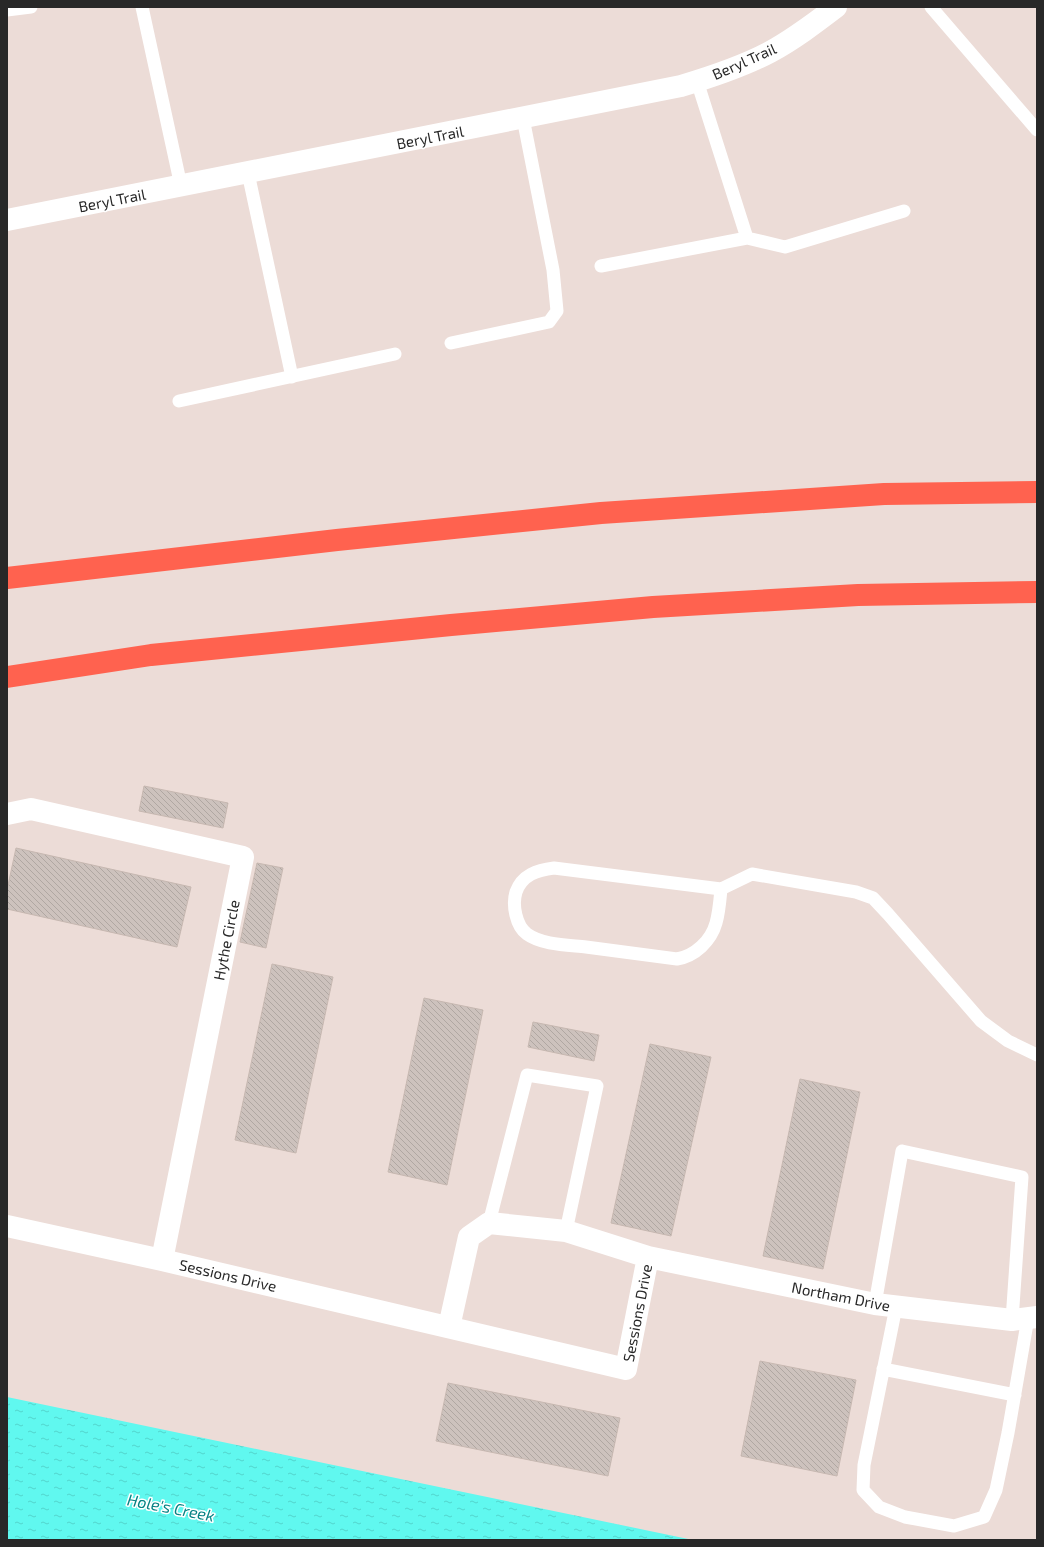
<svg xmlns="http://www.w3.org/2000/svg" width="1044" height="1547" viewBox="0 0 1044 1547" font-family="'Exo 2',sans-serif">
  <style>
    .water { fill: url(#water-ripples) }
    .building { fill: url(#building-back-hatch); stroke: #c7b8b1 }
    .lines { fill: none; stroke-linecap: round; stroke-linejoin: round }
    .service { stroke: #fff; stroke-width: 13 }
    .minor { stroke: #fff; stroke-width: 22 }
    .motorway { stroke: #ff624f; stroke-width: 22 }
    .labels { text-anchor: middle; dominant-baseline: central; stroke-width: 3; stroke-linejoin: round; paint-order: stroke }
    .street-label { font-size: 15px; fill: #282828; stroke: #fff }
    .water-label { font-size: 16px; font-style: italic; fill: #058284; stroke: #fff }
  </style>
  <defs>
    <pattern id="water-ripples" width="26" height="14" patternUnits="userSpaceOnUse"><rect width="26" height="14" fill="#60f8ef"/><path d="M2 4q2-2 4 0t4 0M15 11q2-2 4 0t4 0" fill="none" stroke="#53d5cd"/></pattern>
    <pattern id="building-back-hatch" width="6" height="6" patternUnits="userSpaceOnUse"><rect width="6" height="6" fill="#cdc2bd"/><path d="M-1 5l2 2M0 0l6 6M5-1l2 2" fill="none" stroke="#b0a7a2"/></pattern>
  </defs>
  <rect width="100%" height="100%" fill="#ecdcd7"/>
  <path class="water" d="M7 1397 693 1540H7Z"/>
  <path class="building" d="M144 786 228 803 223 828 139 811Z
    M16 848 191 887 177 947 7 909V890Z
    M257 863 283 868 266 948 240 942Z
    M272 964 333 977 296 1153 235 1140Z
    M424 998 483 1010 447 1185 388 1172Z
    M533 1022 599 1035 594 1061 528 1047Z
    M650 1044 711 1057 671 1236 611 1223Z
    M800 1079 860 1092 823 1269 763 1256Z
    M760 1361 856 1380 837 1476 741 1456Z
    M448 1383 620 1418 608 1476 436 1441Z"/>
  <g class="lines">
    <path class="service" d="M142 7 181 186
      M931 7 1037 130
      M7 10 31 7
      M248 173 292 377
      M747 238 785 247 904 211
      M601 266 747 238 697 81
      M451 343 549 322 557 311 553 270 523 118
      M179 401 395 354
      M721 889C720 900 719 913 716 923 711 941 695 956 677 959 646 955 616 951 586 947 568 945 542 945 527 934 516 926 512 905 516 892 522 875 537 870 554 868L721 889 752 874 856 892 873 898 888 914 981 1021 1008 1041 1037 1055
      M489 1223 527 1075 597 1086 566 1231
      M875 1304 902 1151 1022 1177 1012 1320
      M896 1307 864 1465 863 1490 879 1507 905 1517 954 1526 984 1517 996 1490 1008 1433 1028 1318
      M883 1369 1015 1395"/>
    <path class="minor" d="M7 220 681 86C711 77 742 67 770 52 794 39 815 23 836 7
      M7 814 31 809 243 857 162 1260
      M7 1226 162 1260 626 1369 648 1257
      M449 1327 469 1237 489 1223 566 1231 648 1257 875 1304 1012 1320 1037 1317"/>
    <path class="motorway" d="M7 578 337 540 601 513 884 494 1037 492
      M7 677 151 655 451 625 653 607 858 595 1037 592"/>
  </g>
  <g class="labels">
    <g class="street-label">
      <text transform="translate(744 61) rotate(-24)">Beryl Trail</text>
      <text transform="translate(430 137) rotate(-11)">Beryl Trail</text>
      <text transform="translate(112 200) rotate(-11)">Beryl Trail</text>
      <text transform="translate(226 940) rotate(-79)">Hythe Circle</text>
      <text transform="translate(228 1275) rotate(13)">Sessions Drive</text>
      <text transform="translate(841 1296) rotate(11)">Northam Drive</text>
      <text transform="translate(637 1313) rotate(-79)">Sessions Drive</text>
    </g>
    <g class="water-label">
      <text transform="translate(171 1507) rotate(11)">Hole's Creek</text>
    </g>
  </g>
  <rect width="1044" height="1547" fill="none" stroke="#282828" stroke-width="16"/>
</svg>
